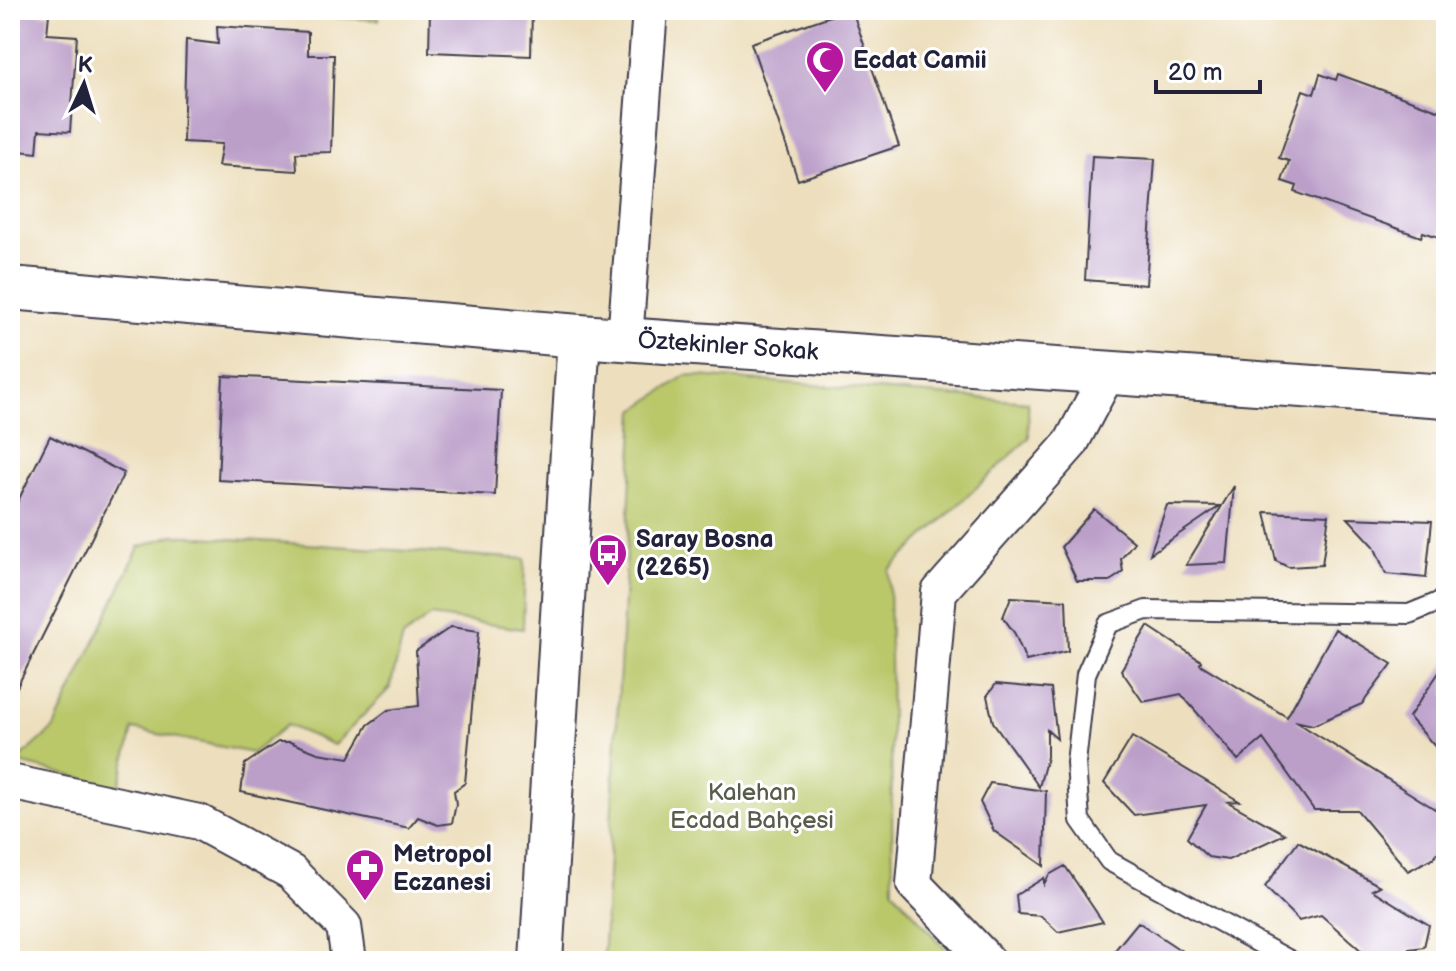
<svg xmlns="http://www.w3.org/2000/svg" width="1456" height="971" viewBox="0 0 1456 971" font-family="'Balsamiq Sans',sans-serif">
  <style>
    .green { fill: #bac86a; stroke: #6e7552; stroke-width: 2 }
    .building { fill: #bb9fc9 }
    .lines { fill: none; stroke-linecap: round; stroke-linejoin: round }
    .service-casing { stroke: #403e4e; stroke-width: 22 }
    .minor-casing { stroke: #403e4e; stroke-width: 38 }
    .tertiary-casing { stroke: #403e4e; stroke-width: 46 }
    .service { stroke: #fff; stroke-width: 18 }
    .minor { stroke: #fff; stroke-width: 34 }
    .tertiary { stroke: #fff; stroke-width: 42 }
    .labels { text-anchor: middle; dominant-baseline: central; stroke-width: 6; stroke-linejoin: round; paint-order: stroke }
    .poi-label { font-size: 24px; font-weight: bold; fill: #22223b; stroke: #fff; text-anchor: start }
    .street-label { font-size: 24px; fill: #22223b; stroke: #fff }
    .park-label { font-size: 24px; fill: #575c4b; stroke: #fff }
  </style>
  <rect width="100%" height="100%" fill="#fff"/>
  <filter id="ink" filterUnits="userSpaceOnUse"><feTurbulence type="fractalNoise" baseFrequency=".0125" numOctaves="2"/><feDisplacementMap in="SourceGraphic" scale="16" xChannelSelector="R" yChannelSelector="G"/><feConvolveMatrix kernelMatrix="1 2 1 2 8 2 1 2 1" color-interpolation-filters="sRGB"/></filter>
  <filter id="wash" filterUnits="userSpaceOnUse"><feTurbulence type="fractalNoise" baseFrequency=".006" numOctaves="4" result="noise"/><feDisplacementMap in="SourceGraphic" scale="32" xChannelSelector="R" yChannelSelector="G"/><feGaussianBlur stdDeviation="1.8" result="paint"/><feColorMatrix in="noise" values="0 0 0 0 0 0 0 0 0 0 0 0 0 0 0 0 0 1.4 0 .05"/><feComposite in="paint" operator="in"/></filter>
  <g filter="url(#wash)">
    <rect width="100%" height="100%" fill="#eddfbd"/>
    <path class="green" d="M196 10H379V20Z
      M686 375 1028 402 1029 438 889 570 893 890 956 961H603L635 410Z
      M173 535 525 559 523 629 430 616 403 637 390 688 334 745 287 725 252 753 133 729 119 788 16 762 54 728 139 547Z"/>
    <g id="blocks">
      <path class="building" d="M430 10H532L531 56 429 52Z
        M848 10H852L899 146 798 180 751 43Z
        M10 11 49 14 47 34 77 36 70 132 39 130 37 153 10 150Z
        M217 26 308 32V55H334L331 152 296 153 297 171 218 166 222 144 183 142 186 40 218 44Z
        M1320 74 1336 80 1338 74 1446 113V216L1439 237 1423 232 1421 237 1295 192 1297 186 1282 181 1289 161 1279 158 1303 90 1314 94Z
        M1092 156 1155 159 1146 285 1085 280Z
        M223 376 501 390 495 495 218 480Z
        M50 436 124 473 10 701V517Z
        M1234 486 1227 563 1186 565Z
        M1167 505 1220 506 1150 554Z
        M1094 509 1134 542 1121 559 1123 572 1110 581H1077L1061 547Z
        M1265 512 1329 515 1322 565 1288 567 1276 561Z
        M1348 518 1432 521 1426 578 1386 574 1374 546Z
        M1011 597 1066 600 1068 651 1026 661 1015 634 1003 617Z
        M1148 626 1201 661 1200 664 1287 717 1335 629 1392 664 1362 704 1313 725 1295 721 1446 816V843L1433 858 1408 871 1357 810H1314L1263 739 1238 760 1181 694 1143 702 1121 670Z
        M451 627 479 631 465 783 454 791 456 804 452 823 438 825 418 817 409 828 241 792 245 764 278 742H290L318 753 349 758 368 725 388 710 419 706 416 651Z
        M1446 662V759L1409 717Z
        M996 684 1051 689 1057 739 1047 730V757L1039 787 993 722 987 696Z
        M1132 737 1239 801 1228 802 1285 834 1228 860 1208 857 1187 838 1206 805 1134 815 1104 783Z
        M990 783 1046 791 1044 866 994 831 980 802Z
        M1298 841 1380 886 1372 890 1429 925 1424 947 1409 949 1397 961H1373L1321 915 1299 921 1265 887Z
        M1065 866 1103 922 1058 932 1041 916 1018 914 1016 895 1044 878V884L1049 875Z
        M1138 922 1197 961H1106Z"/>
    </g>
  </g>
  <g filter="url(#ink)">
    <use href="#blocks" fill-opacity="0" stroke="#403e4e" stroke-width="2"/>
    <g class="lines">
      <g class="service-casing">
        <path id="service" d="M1291 961 1109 861 1080 820 1076 763 1086 674 1108 624 1146 610 1409 614 1446 599"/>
      </g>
      <g class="minor-casing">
        <path id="minor" d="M625 339 650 10
          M10 782 199 822 291 872 344 926 349 961
          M988 961 914 884 939 592 1071 443 1108 373"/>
      </g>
      <g class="tertiary-casing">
        <path id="tertiary" d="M10 288 579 336 1446 396
          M541 961 579 336"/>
      </g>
      <use href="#service" class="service"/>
      <use href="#minor" class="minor"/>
      <use href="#tertiary" class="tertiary"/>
    </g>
  </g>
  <defs>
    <g id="mosque-pin" transform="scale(2)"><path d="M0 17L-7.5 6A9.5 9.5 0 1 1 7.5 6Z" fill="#b5179e" stroke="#fff"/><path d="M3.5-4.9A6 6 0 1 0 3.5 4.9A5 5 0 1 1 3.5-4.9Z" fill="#fff"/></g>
    <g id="bus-pin" transform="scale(2)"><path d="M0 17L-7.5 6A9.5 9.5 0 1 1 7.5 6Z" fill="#b5179e" stroke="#fff"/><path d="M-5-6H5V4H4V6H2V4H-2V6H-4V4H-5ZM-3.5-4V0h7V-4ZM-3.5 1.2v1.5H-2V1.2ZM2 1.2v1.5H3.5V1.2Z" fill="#fff"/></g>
    <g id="pharmacy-pin" transform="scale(2)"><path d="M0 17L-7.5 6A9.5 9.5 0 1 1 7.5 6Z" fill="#b5179e" stroke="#fff"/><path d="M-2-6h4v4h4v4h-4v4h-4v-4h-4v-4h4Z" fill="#fff"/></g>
  </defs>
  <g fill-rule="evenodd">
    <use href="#mosque-pin" x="825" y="60"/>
    <use href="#bus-pin" x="608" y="553"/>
    <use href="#pharmacy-pin" x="365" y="868"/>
  </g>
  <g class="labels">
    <g class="poi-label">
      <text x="853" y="60">Ecdat Camii</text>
      <text x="636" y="539">Saray Bosna<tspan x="636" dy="28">(2265)</tspan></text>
      <text x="393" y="854">Metropol<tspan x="393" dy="28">Eczanesi</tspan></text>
    </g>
    <g class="street-label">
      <text transform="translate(728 346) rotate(4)">Öztekinler Sokak</text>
    </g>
    <g class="park-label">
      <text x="752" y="792">Kalehan<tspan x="752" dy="28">Ecdad Bahçesi</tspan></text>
    </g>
  </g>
  <rect width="1456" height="971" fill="none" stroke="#fff" stroke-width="40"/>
  <g transform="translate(84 84) rotate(4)" stroke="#ffffff" stroke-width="6" paint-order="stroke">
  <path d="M0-6L14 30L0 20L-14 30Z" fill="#22223b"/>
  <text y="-12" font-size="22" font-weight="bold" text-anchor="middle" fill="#22223b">K</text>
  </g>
  <path d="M1156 80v12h104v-12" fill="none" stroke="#22223b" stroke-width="4"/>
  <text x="1168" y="80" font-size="24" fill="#22223b" stroke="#ffffff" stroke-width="6" paint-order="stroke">20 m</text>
</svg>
